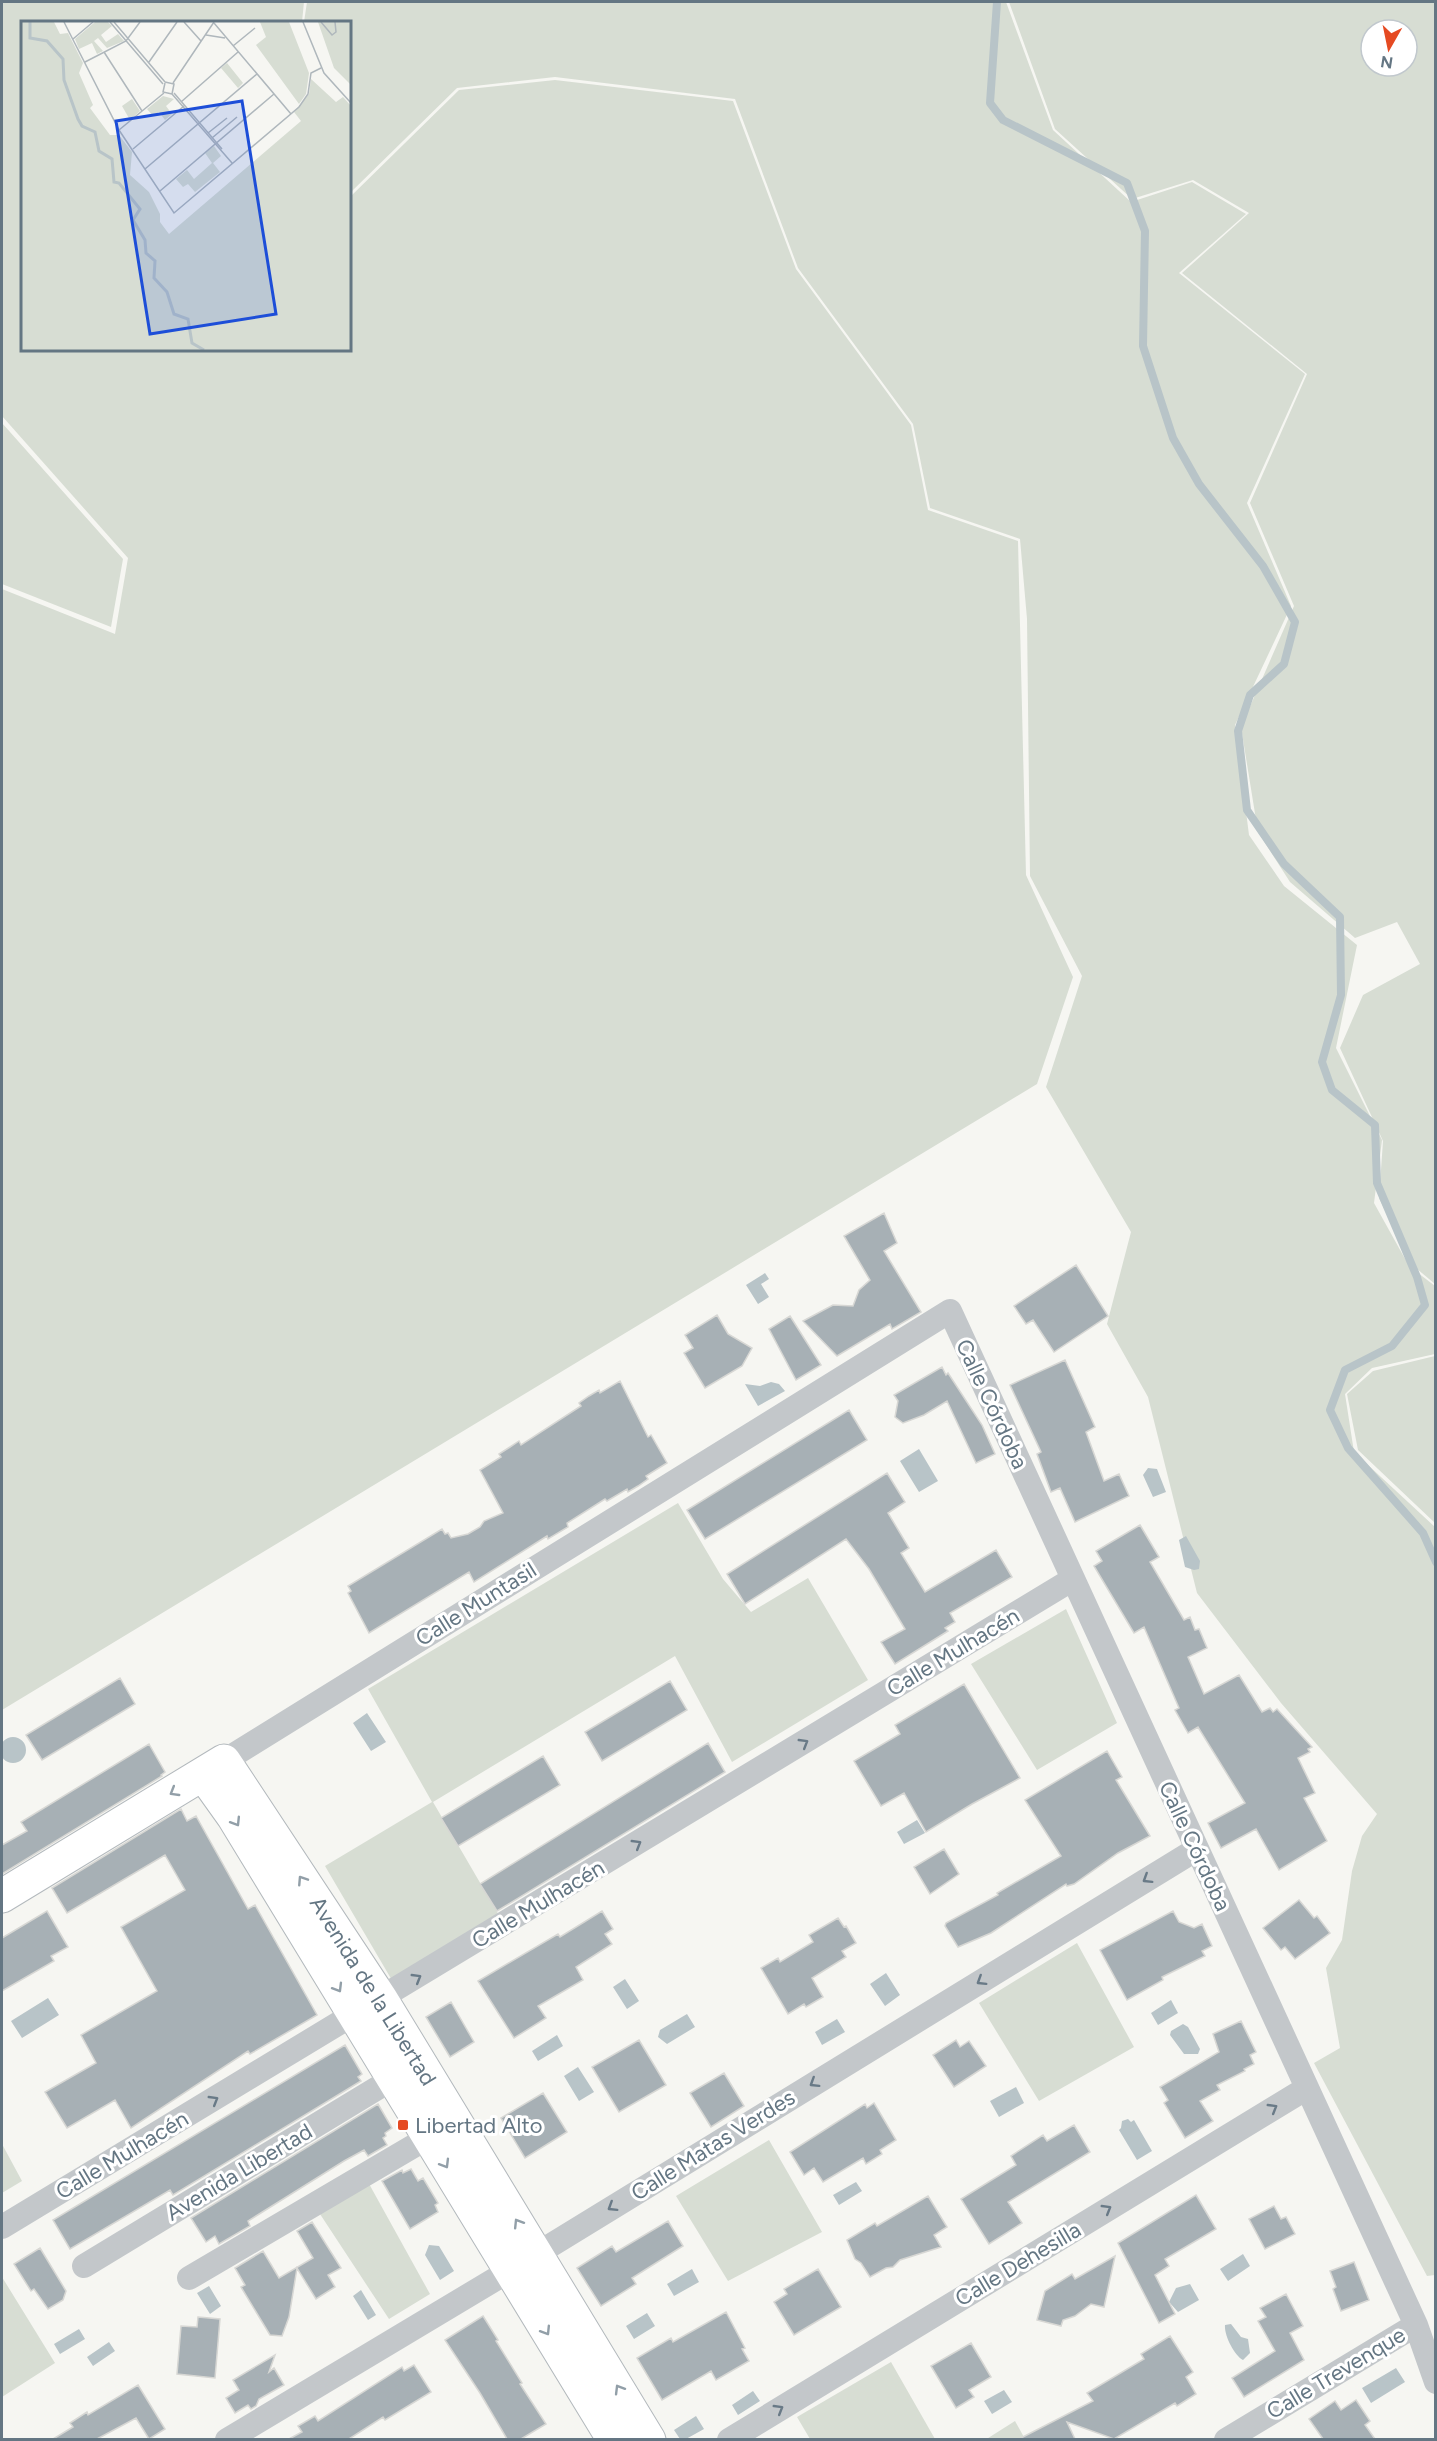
<svg xmlns="http://www.w3.org/2000/svg" width="1437" height="2441" viewBox="0 0 1437 2441" font-family="Figtree,sans-serif">
  <style>
    .green { fill: #d7ddd3; fill-rule: evenodd }
    .water { fill: #b8c4c8 }
    .lines { fill: none; stroke-linecap: round; stroke-linejoin: round }
    .stream { stroke: #b8c4c8; stroke-width: 8 }
    .building { fill: #a7b0b5; stroke: #d7d7d4; stroke-width: 1.5 }
    .secondary-casing { stroke: #b3b9bd; stroke-width: 35 }
    .street { stroke: #c3c7ca; stroke-width: 24 }
    .secondary { stroke: #fff; stroke-width: 33 }
    .oneway { stroke: #697a87 }
    .oneway2 { stroke: #929fa8 }
    .poi-dot { fill: #e54a22; stroke: #fff; stroke-width: 2 }
    .labels { text-anchor: middle; dominant-baseline: central; stroke-width: 6; stroke-linejoin: round; paint-order: stroke }
    .street-label { font-size: 22px; fill: #647683; stroke: #fff }
    .poi-label { font-size: 22px; fill: #647683; stroke: #fff; text-anchor: start }
    .inset-river { fill: none; stroke: #b8c4c8; stroke-width: 3 }
    .inset-road { fill: none; stroke: #afb7bc; stroke-width: 1.5 }
    .view { fill: #1d4ed8; fill-opacity: 0.15; stroke: #1d4ed8; stroke-width: 3 }
    .inset-edge { fill: none; stroke: #647683; stroke-width: 3 }
  </style>
  <rect width="100%" height="100%" fill="#f6f6f2"/>
  <path class="green" d="M2 2H304L302 22H22V350H350V197L459 90 555 80 733 101 796 269 911 425 928 510 1018 541 1026 875 1073 977 1037 1084 2 1710V589L115 634 128 558 2 416Z
    M307 2H1006L1053 130 1131 202 1192 182 1246 214 1179 273 1305 374 1247 503 1291 606 1235 725 1249 835 1284 886 1357 945 1336 1048 1382 1140 1374 1203 1409 1266 1435 1286V1354L1372 1368 1345 1394 1354 1452 1435 1527V2275L1427 2276 1314 2063 1340 2048 1326 1968 1342 1940 1352 1871 1362 1836 1377 1814 1281 1703 1197 1593 1148 1397 1107 1324 1131 1232 1046 1087 1082 976 1030 876 1027 619 1020 539 930 508 913 424 798 268 735 99 555 77 457 88 350 193V22H304Z
    M1009 2H1435V1284L1410 1263 1379 1198 1383 1141 1340 1048 1363 995 1420 964 1397 922 1355 938 1290 882 1258 832 1241 727 1294 606 1250 503 1307 374 1182 273 1249 213 1193 180 1132 199 1055 129ZM1371 30H1407V66H1371Z
    M2 423 123 559 111 627 2 584Z
    M1435 1356H1436L1435 1523 1358 1450 1347 1394 1373 1371Z
    M678 1503 723 1579 751 1612 808 1578 868 1680 732 1762 675 1656 433 1802 500 1917 393 1982 325 1866 432 1802 368 1689Z
    M1066 1609 1117 1723 1037 1770 971 1664Z
    M1077 1943 1134 2047 1039 2101 979 2003Z
    M769 2140 822 2232 728 2281 676 2196Z
    M2 2144 22 2181 2 2193Z
    M368 2182 430 2294 389 2319 318 2211Z
    M2 2277 55 2363 2 2397Z
    M891 2362 935 2439H810L797 2417Z
    M1015 2421 1025 2439 985 2440Z"/>
  <path class="water" d="M765 1273 769 1279 761 1284 769 1297 758 1304 746 1285Z
    M771 1382 779 1384 785 1391 758 1406 745 1384 760 1386Z
    M919 1449 938 1481 919 1492 900 1461Z
    M1148 1468 1157 1469 1166 1492 1153 1497 1143 1475Z
    M1186 1536 1200 1561 1199 1569 1194 1570 1185 1567 1179 1540Z
    M367 1713 386 1742 371 1751 353 1723Z
    M0 1750a13 13 0 1 1 26 0a13 13 0 1 1-26 0Z
    M917 1820 925 1833 904 1844 897 1832Z
    M886 1973 900 1995 885 2006 870 1984Z
    M625 1979 639 2001 627 2009 613 1987Z
    M48 1998 59 2015 22 2038 11 2021Z
    M1171 2000 1178 2013 1158 2025 1151 2013Z
    M687 2014 695 2027 667 2044 658 2037 660 2030Z
    M837 2019 845 2032 822 2045 815 2032Z
    M1183 2024 1188 2027 1200 2049 1198 2054H1184L1170 2035 1171 2031Z
    M557 2035 563 2046 538 2061 532 2051Z
    M578 2067 594 2092 579 2101 564 2076Z
    M1016 2087 1024 2103 999 2117 990 2101Z
    M1128 2119 1131 2122 1134 2120 1152 2151 1137 2160 1119 2130 1121 2128 1122 2121Z
    M856 2182 862 2191 839 2205 833 2195Z
    M429 2245 439 2246 454 2271 440 2280 425 2255Z
    M1243 2254 1250 2266 1228 2281 1220 2269Z
    M692 2269 699 2282 674 2296 667 2284Z
    M1190 2284 1199 2300 1178 2312 1169 2302 1176 2288Z
    M209 2286 221 2306 210 2314 197 2293Z
    M361 2290 376 2315 368 2320 353 2296Z
    M647 2313 655 2326 634 2339 626 2326Z
    M1231 2324 1241 2337 1248 2339 1250 2353 1243 2360C1234 2355 1224 2335 1225 2325Z
    M79 2329 85 2339 60 2354 54 2344Z
    M109 2342 115 2351 93 2366 87 2357Z
    M1396 2368 1405 2382 1371 2403 1362 2388Z
    M1004 2390 1012 2402 992 2414 984 2401Z
    M753 2391 760 2401 738 2415 732 2405Z
    M696 2416 704 2429 686 2439H680L674 2430Z"/>
  <g class="lines">
    <path class="stream" d="M997 2 990 103 1003 120 1127 183 1145 231 1143 346 1173 438 1199 484 1263 566 1295 622 1284 664 1250 695 1238 731 1247 810 1284 864 1340 917 1341 995 1322 1062 1332 1090 1375 1125 1377 1183 1417 1277 1425 1305 1392 1346 1345 1370 1330 1410 1348 1448 1423 1533 1436 1562"/>
  </g>
  <path class="building" d="M884 1213 897 1243 884 1251 921 1312 892 1329 890 1324 837 1356 803 1321 833 1305 853 1306 859 1290 870 1280 844 1236Z
    M1076 1265 1108 1316 1054 1352 1033 1320 1026 1324 1014 1306Z
    M717 1315 728 1334 752 1348 742 1366 705 1388 684 1353 693 1348 685 1335Z
    M790 1316 821 1365 796 1380 769 1329Z
    M1065 1360 1095 1427 1086 1432 1104 1481 1119 1474 1129 1496 1075 1522 1060 1488 1051 1492 1037 1454 1041 1452 1010 1385Z
    M942 1367 946 1375 948 1373 982 1425 995 1454 976 1463 947 1401 924 1415 903 1423 895 1417 898 1401 894 1395Z
    M620 1381 648 1437 651 1435 667 1463 646 1476 648 1479 638 1486 628 1492 627 1489 607 1501 605 1499 567 1523 568 1527 548 1539 547 1536 474 1582 469 1572 369 1633 348 1593 351 1591 348 1586 442 1529 445 1534 448 1533 451 1538 468 1534 480 1527 484 1521 503 1513 480 1470 501 1457 499 1454 510 1447 519 1441 521 1445 581 1406 579 1403 589 1396 599 1390 600 1393Z
    M849 1410 867 1440 705 1539 687 1510Z
    M887 1473 905 1502 888 1513 909 1548 901 1553 925 1592 996 1550 1012 1577 950 1613 955 1622 945 1628 948 1631 895 1664 881 1642 905 1629 869 1569 846 1539 745 1604 727 1574Z
    M1140 1525 1159 1557 1150 1562 1184 1620 1190 1617 1195 1630 1199 1629 1207 1648 1188 1657 1204 1694 1239 1675 1262 1712 1270 1708 1273 1712 1277 1709 1312 1747 1308 1749 1310 1752 1298 1758 1315 1793 1304 1798 1327 1841 1279 1870 1256 1829 1221 1848 1208 1823 1245 1803 1198 1727 1188 1733 1175 1710 1179 1708 1144 1627 1134 1633 1094 1566 1102 1561 1096 1551Z
    M120 1678 135 1704 42 1760 26 1735Z
    M670 1681 687 1710 602 1761 585 1732Z
    M964 1684 1020 1778 972 1804 926 1832 904 1793 881 1806 854 1761 900 1734 895 1725Z
    M708 1743 725 1772 497 1911 480 1884Z
    M149 1744 165 1772 161 1775 162 1776 2 1874V1845L27 1831 21 1822Z
    M1107 1751 1122 1777 1116 1780 1150 1836 1118 1853 1074 1884 1067 1886 1066 1884 991 1933 958 1947 945 1926 946 1923 998 1895 997 1893 1061 1856 1025 1800Z
    M543 1756 560 1785 458 1846 441 1818Z
    M181 1809 187 1821 196 1816 248 1909 255 1905 317 2015 250 2054 248 2051 131 2128 115 2100 67 2128 45 2092 96 2063 81 2035 157 1991 121 1927 185 1890 165 1855 67 1913 52 1888Z
    M944 1849 959 1874 930 1894 914 1867Z
    M1299 1900 1314 1918 1317 1916 1330 1933 1295 1959 1285 1947 1281 1950 1263 1928Z
    M47 1911 68 1947 51 1956 54 1961 2 1991V1938Z
    M602 1911 613 1929 605 1934 612 1944 576 1967 583 1980 538 2006 546 2018 514 2038 478 1981 558 1934 560 1937Z
    M1173 1911 1179 1922 1194 1928 1202 1924 1212 1946 1202 1951 1205 1956 1162 1977 1163 1980 1127 2000 1100 1950Z
    M838 1918 844 1927 846 1926 856 1943 842 1951 846 1957 812 1978 823 1997 806 2007 804 2004 788 2014 761 1968 778 1958 780 1962 813 1942 809 1935Z
    M451 2002 474 2042 450 2057 426 2017Z
    M1241 2021 1256 2052 1250 2055 1254 2064 1244 2069 1245 2071 1217 2085 1220 2090 1200 2101 1213 2121 1185 2138 1164 2103 1168 2100 1160 2087 1219 2052 1213 2034Z
    M639 2040 666 2085 619 2112 592 2067Z
    M956 2040 960 2047 969 2041 986 2066 954 2087 933 2055Z
    M345 2045 362 2074 358 2077 361 2081 173 2195 170 2190 70 2249 53 2220Z
    M724 2073 744 2106 711 2127 690 2093Z
    M543 2093 567 2132 525 2158 501 2118Z
    M874 2103 896 2140 880 2150 882 2154 866 2164 863 2158 823 2182 814 2168 804 2175 790 2152 865 2104 867 2108Z
    M378 2104 392 2128 385 2133 386 2136 383 2138 387 2145 368 2156 364 2150 344 2161 248 2221 250 2226 219 2244 215 2236 206 2242 191 2218Z
    M1074 2125 1090 2152 1008 2202 1022 2223 989 2244 961 2199 1016 2165 1011 2156 1043 2135 1047 2141Z
    M411 2169 418 2181 423 2178 438 2203 435 2205 438 2212 410 2229 382 2181 402 2170 403 2173Z
    M1196 2195 1216 2229 1165 2259 1169 2266 1155 2275 1175 2314 1159 2323 1118 2243Z
    M928 2196 947 2227 934 2235 941 2247 900 2260 893 2267 886 2268 870 2277 861 2263 855 2259 847 2240 875 2223 877 2226Z
    M1274 2206 1281 2219 1286 2217 1295 2234 1265 2249 1249 2219Z
    M668 2221 683 2246 632 2278 636 2284 601 2306 577 2268 612 2246 616 2252Z
    M312 2222 341 2268 328 2275 335 2287 316 2299 297 2268 289 2317 282 2336 270 2335 241 2287 245 2285 235 2268 263 2251 279 2278 313 2258 297 2231Z
    M40 2248 66 2291 63 2300 48 2309 34 2289 31 2291 14 2264Z
    M1115 2256 1104 2307 1091 2304 1075 2316 1063 2320 1061 2326 1037 2320 1045 2291 1072 2274 1075 2279Z
    M1354 2262 1369 2300 1341 2311 1333 2289 1336 2287 1330 2271Z
    M818 2269 841 2307 794 2335 774 2302 787 2294 784 2289Z
    M1286 2294 1303 2326 1290 2333 1304 2360 1244 2397 1232 2378 1275 2351 1258 2321 1266 2317 1260 2308Z
    M726 2312 745 2348 742 2349 749 2361 716 2380 711 2371 662 2400 637 2358 671 2338 673 2342Z
    M483 2316 498 2340 496 2341 522 2383 520 2384 546 2424 521 2439H507L480 2393 445 2340Z
    M198 2317 220 2319 215 2378 177 2374 181 2326 197 2327Z
    M1170 2336 1193 2372 1186 2377 1196 2394 1177 2406 1175 2403 1114 2439 1067 2422 1075 2439H1019L1093 2401 1087 2393 1144 2359 1141 2354Z
    M971 2343 991 2377 969 2390 974 2397 956 2408 931 2366Z
    M275 2355 269 2372 274 2368 284 2385 259 2399 256 2406 251 2409 248 2405 235 2413 226 2398 239 2390 233 2380Z
    M414 2365 431 2392 385 2420 383 2417 349 2439H289L302 2432 298 2426 315 2416 318 2421 402 2367 404 2371Z
    M138 2385 165 2429 149 2439 136 2418 97 2439H53L73 2427 70 2423 87 2412 88 2415Z
    M1356 2400 1370 2421 1365 2425 1375 2439H1323L1309 2419 1335 2401 1341 2410Z"/>
  <g class="lines">
    <g class="secondary-casing">
      <path id="secondary" d="M203 1774 233 1816 614 2440
        M2 1896 224 1761 381 1999 649 2440"/>
    </g>
    <path class="street" d="M224 1761 950 1311 1416 2325 1436 2382
      M2 2227 1073 1579
      M84 2266 394 2078
      M189 2278 429 2137
      M227 2440 509 2271 1197 1849
      M729 2440 1307 2088
      M1226 2440 1416 2325"/>
    <use href="#secondary" class="secondary"/>
  </g>
  <defs><path id="oneway-chevron" d="M-2-3.5L2.5 0L-2 3.5" fill="none" stroke-width="1.6" stroke-linecap="round" stroke-linejoin="round" transform="scale(1.5)"/></defs>
  <g class="oneway">
    <use href="#oneway-chevron" transform="translate(804 1743) rotate(-31)"/>
    <use href="#oneway-chevron" transform="translate(637 1844) rotate(-31)"/>
    <use href="#oneway-chevron" transform="translate(1147 1879) rotate(148)"/>
    <use href="#oneway-chevron" transform="translate(417 1978) rotate(-31)"/>
    <use href="#oneway-chevron" transform="translate(981 1981) rotate(148)"/>
    <use href="#oneway-chevron" transform="translate(814 2083) rotate(148)"/>
    <use href="#oneway-chevron" transform="translate(214 2100) rotate(-31)"/>
    <use href="#oneway-chevron" transform="translate(1273 2108) rotate(-31)"/>
    <use href="#oneway-chevron" transform="translate(612 2207) rotate(148)"/>
    <use href="#oneway-chevron" transform="translate(1107 2209) rotate(-31)"/>
    <use href="#oneway-chevron" transform="translate(779 2409) rotate(-31)"/>
  </g>
  <g class="oneway2">
    <use href="#oneway-chevron" transform="translate(174 1792) rotate(149)"/>
    <use href="#oneway-chevron" transform="translate(236 1822) rotate(58)"/>
    <use href="#oneway-chevron" transform="translate(302 1880) rotate(-123)"/>
    <use href="#oneway-chevron" transform="translate(338 1988) rotate(59)"/>
    <use href="#oneway-chevron" transform="translate(445 2164) rotate(59)"/>
    <use href="#oneway-chevron" transform="translate(518 2223) rotate(-122)"/>
    <use href="#oneway-chevron" transform="translate(546 2331) rotate(58)"/>
    <use href="#oneway-chevron" transform="translate(619 2389) rotate(-121)"/>
  </g>
  <rect class="poi-dot" x="397" y="2119" width="12" height="12" rx="3"/>
  <g class="labels">
    <g class="street-label">
      <text transform="translate(992 1404) rotate(65)">Calle Córdoba</text>
      <text transform="translate(476 1604) rotate(-32)">Calle Muntasil</text>
      <text transform="translate(953 1652) rotate(-31)">Calle Mulhacén</text>
      <text transform="translate(1195 1846) rotate(65)">Calle Córdoba</text>
      <text transform="translate(538 1904) rotate(-31)">Calle Mulhacén</text>
      <text transform="translate(373 1991) rotate(58)">Avenida de la Libertad</text>
      <text transform="translate(713 2145) rotate(-32)">Calle Matas Verdes</text>
      <text transform="translate(122 2155) rotate(-31)">Calle Mulhacén</text>
      <text transform="translate(239 2172) rotate(-31)">Avenida Libertad</text>
      <text transform="translate(1018 2264) rotate(-31)">Calle Dehesilla</text>
      <text transform="translate(1336 2373) rotate(-31)">Calle Trevenque</text>
    </g>
    <g class="poi-label">
      <text x="415" y="2125">Libertad Alto</text>
    </g>
  </g>
  <g transform="translate(21 21)">
    <rect width="330" height="330" fill="#f6f6f2"/>
    <path d="M0 1H33L39 13 47 12 62 42 58 52 72 84 69 87 89 114H98L111 131 109 154 128 171 139 193V201L148 213 280 100 273 91 288 73 290 58 315 81 322 76 330 85V329H0ZM74 1H87L91 5 80 14 85 21 97 13 103 20 86 27 77 17 73 20 82 30 76 33 71 22 58 28 54 18ZM239 1H268L288 52 285 73 278 83 235 24 245 16ZM297 1H330V64L313 47ZM206 42 222 62 217 67 200 47ZM142 75 153 78 145 85 151 93 144 99 138 91 132 95 126 88ZM111 78 119 90 109 99 101 85ZM193 125 200 135 192 142 199 151 174 171 167 163 162 166 155 158 166 149 173 158 191 142 184 132Z" fill="#d7ddd3"/>
    <path class="inset-river" d="M9 1V17L26 20 42 38 43 59 57 98 61 105 74 111 78 130 91 138 93 161 98 162 119 188 112 199 124 219 125 232 134 240 133 257 146 271 153 293 167 298 171 322 183 329"/>
    <path class="inset-road" d="M43 1 98 109 153 192 278 86 287 73 290 52 300 47M89 1 142 63M93 1 144 61M163 1 180 20M282 1 303 52 330 82M300 1 311 14 315 11 314 1M193 2 270 93M185 14 204 17M52 18 72 1M212 25 234 7M83 31 121 90M64 41 105 20 119 1M128 41 156 1M144 61 153 63 151 73M144 62 142 71 151 73M152 62 193 1M153 72 201 128M151 73 211 142M160 81 217 31M98 109 143 72M187 112 206 97M191 117 216 96M112 128 163 85M124 148 236 53M139 170 253 73"/>
    <path class="view" d="M221 80 255 293 129 313 95 100Z"/>
    <rect width="330" height="330" class="inset-edge"/>
  </g>
  <rect width="1437" height="2441" fill="none" stroke="#647683" stroke-width="6"/>
  <g transform="translate(1389 48) rotate(189)"><circle r="28" fill="#ffffff" stroke="#c1c8cd" stroke-width="1.5"/>
  <path d="M0-4.5L10 22L0 15L-10 22Z" fill="#e54a22"/>
  <text y="-9" font-size="16" font-weight="bold" text-anchor="middle" fill="#647683">N</text>
  </g>
</svg>
